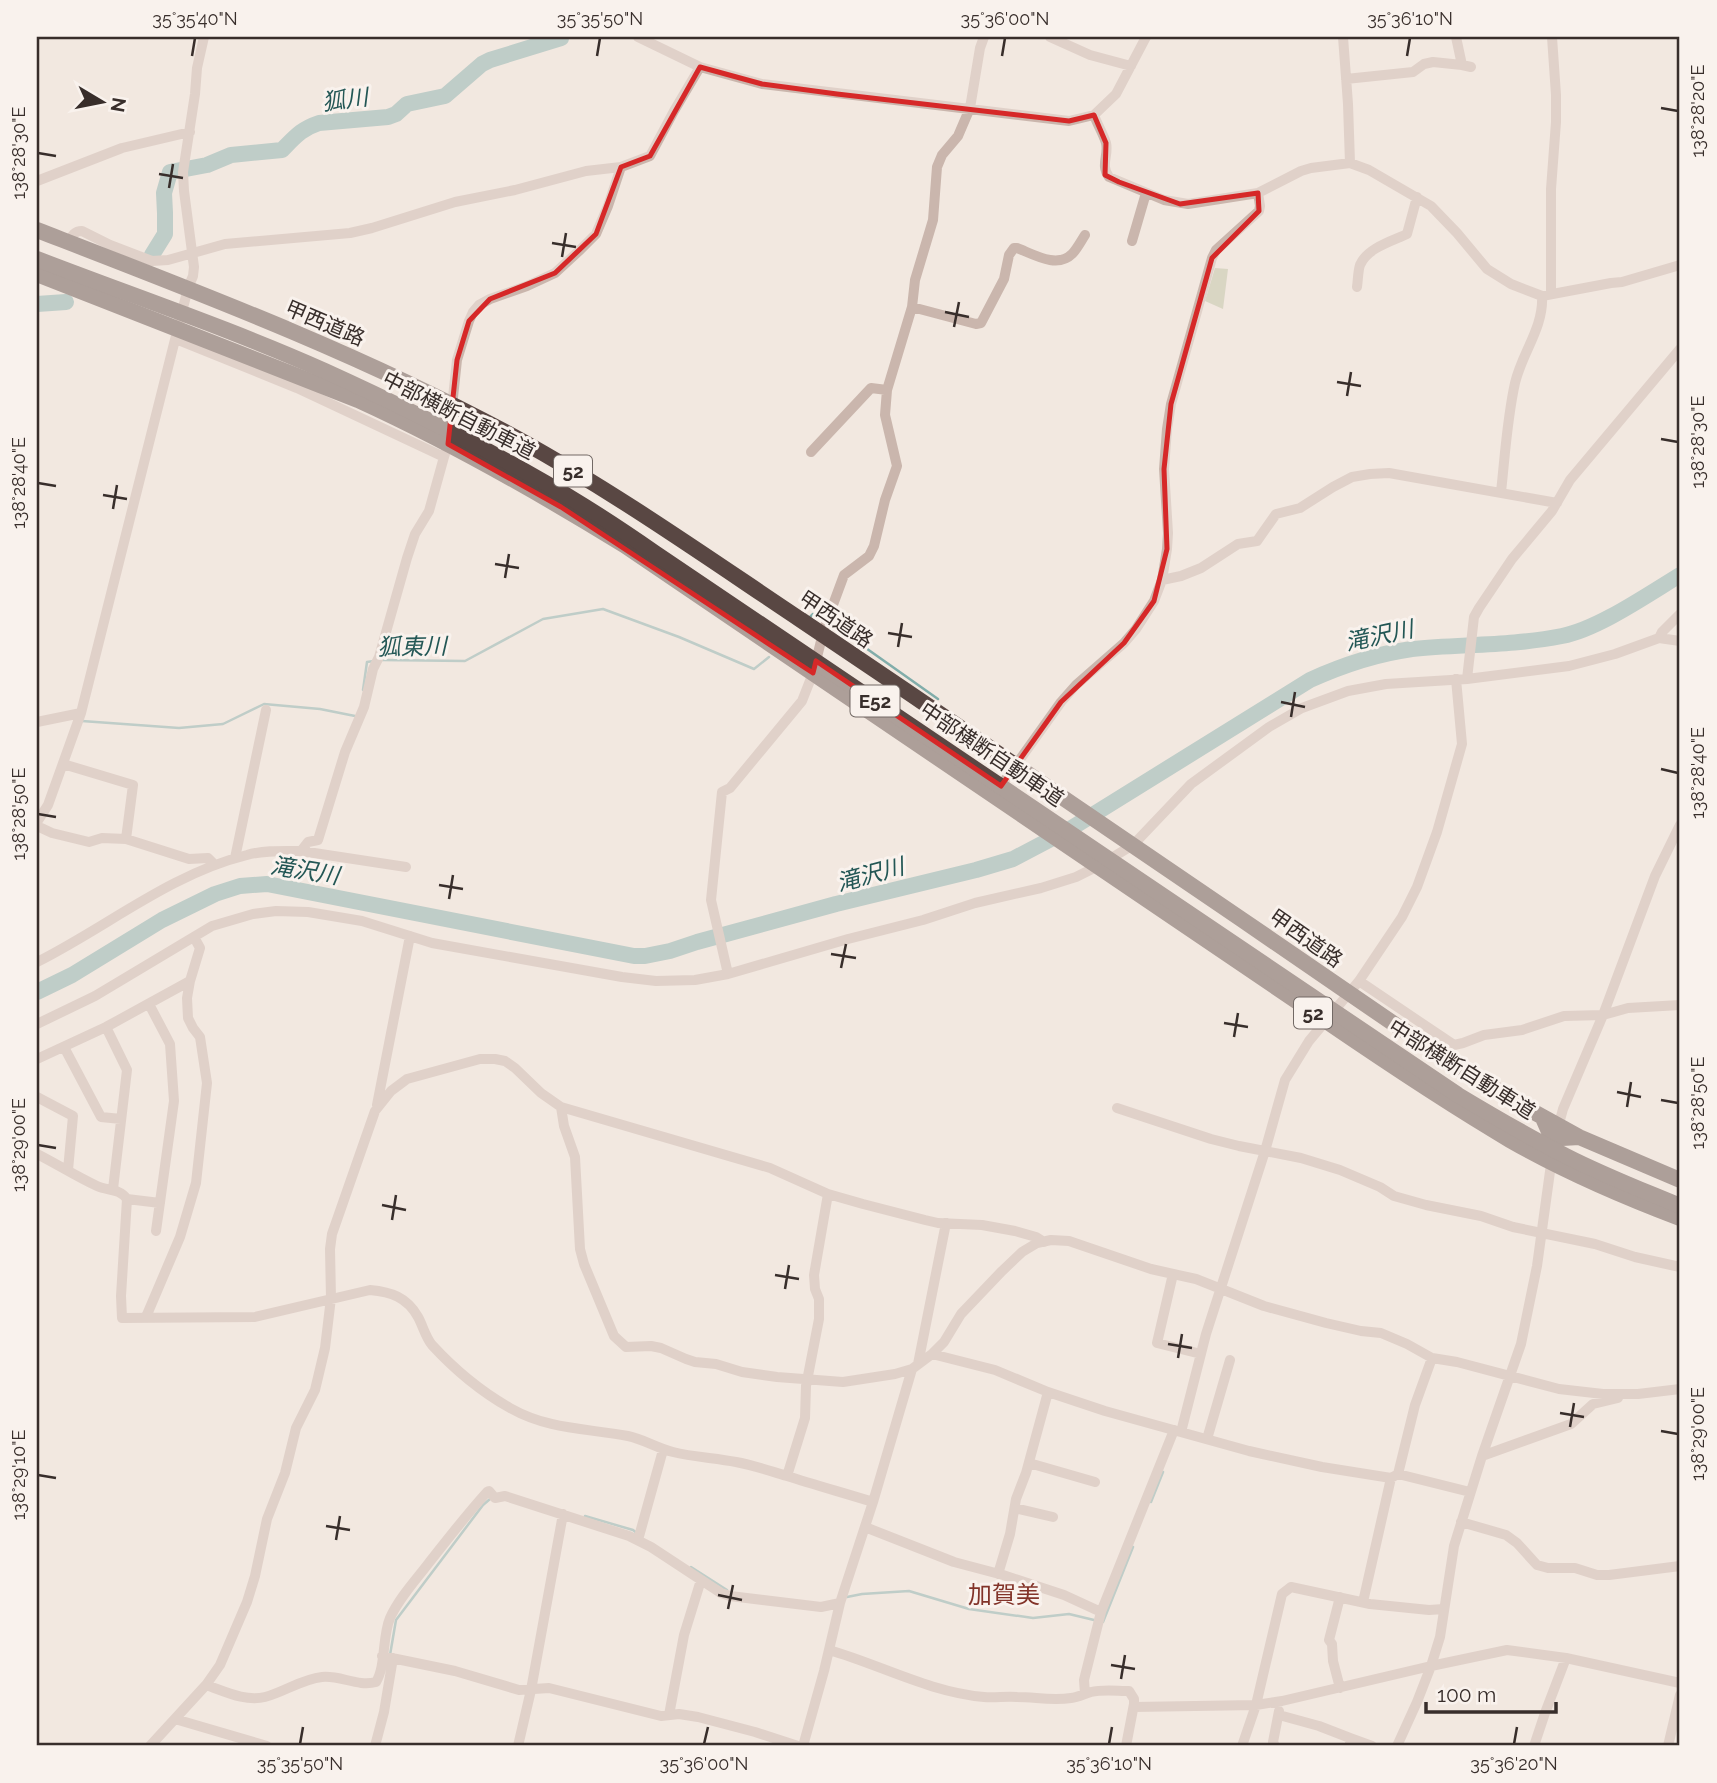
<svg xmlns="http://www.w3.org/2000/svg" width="1717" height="1783" viewBox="0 0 1717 1783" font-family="Raleway,'Noto Sans JP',sans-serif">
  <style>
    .green { fill: #bac0a1 }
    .water { fill: #81adaa }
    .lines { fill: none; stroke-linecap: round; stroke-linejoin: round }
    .stream { stroke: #81adaa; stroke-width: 2.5 }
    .river { stroke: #81adaa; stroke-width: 16 }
    .minor { stroke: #cab6ad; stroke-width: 10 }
    .highway { stroke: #594743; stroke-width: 16 }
    .highway-bridge { stroke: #594743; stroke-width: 16 }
    .marked { fill: none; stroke: #d62828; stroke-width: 5; stroke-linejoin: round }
    .ticks { fill: none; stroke: #382e2b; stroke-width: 2.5 }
    .labels { text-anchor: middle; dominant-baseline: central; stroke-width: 6; stroke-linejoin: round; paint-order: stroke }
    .shield { fill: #f9f2ed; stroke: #726965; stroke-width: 2 }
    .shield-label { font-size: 19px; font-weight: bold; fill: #382e2b }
    .street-label { font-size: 21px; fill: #382e2b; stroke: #f9f2ed }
    .water-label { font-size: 23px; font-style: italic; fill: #235755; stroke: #f9f2ed }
    .quarter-label { font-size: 24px; fill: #823329; stroke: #f9f2ed }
    .neatline { fill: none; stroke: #382e2b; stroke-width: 2.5 }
    .ticks-label { font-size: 18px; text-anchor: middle; fill: #382e2b }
  </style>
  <rect width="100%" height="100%" fill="#f2e8e0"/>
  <path class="green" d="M1215 268 1228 269 1223 309 1205 301Z"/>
  <path class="water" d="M74 968 80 976 37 998V988Z"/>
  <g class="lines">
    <path class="stream" d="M809 618 813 614 823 619
      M829 622 938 699
      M381 660 465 661 543 619 603 609 679 637 754 669 769 657
      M363 690 367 662 374 661
      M82 721 179 728 223 724 264 704 320 709 355 716
      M1151 1502 1163 1472
      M585 1516 633 1530 638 1534
      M691 1567 727 1590
      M847 1597 862 1594 909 1591 969 1609 1033 1618 1069 1614 1094 1620
      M1103 1622 1133 1547
      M390 1655 396 1620 483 1505 490 1499"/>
    <path class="river" d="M152 255 165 234V213L164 193 170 172 207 165 231 155 282 150C295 137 301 129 319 123L388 117 396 114 407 104 445 96 482 64 490 60 561 38V37
      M37 304 66 302
      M37 992 72 975 162 920 215 894 240 886 267 884 634 956H645L670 951 697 942 836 904 976 870 1013 859 1070 829 1310 680C1343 665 1376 654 1412 649 1462 644 1512 646 1562 636 1598 629 1647 595 1680 575"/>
    <path class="minor" d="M638 37 700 67 762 84 1069 121 1094 115 1116 94 1146 37
      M1050 37 1090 55 1131 66
      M1343 37 1348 104 1350 163
      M1456 37 1462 65
      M1346 79 1413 72 1424 64 1433 62 1462 65 1471 67
      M1094 115C1097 124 1103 133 1106 143 1109 155 1100 165 1109 177L1164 200 1188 204 1258 193 1301 171 1311 168 1350 163 1369 170 1431 206 1457 233 1487 269 1511 284 1542 296 1611 283 1622 282 1680 265
      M37 181 122 148 190 132
      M1132 241 1146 193
      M69 242C72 236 74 231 82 231L110 245 152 261 168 260 225 244 350 233 372 228 455 202 515 190 586 171 621 167 650 156 674 111 700 67
      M1357 287C1358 280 1358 271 1360 265 1367 248 1392 241 1407 234L1417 197
      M1551 294V189L1556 122V95L1552 37
      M912 307 976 324 981 323 1004 279 1009 255 1014 248H1017C1033 254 1057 269 1072 254 1077 249 1081 241 1085 235
      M176 339 297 388 444 457
      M811 452 871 388 887 390
      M1501 492C1505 456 1507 419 1515 383 1522 353 1544 327 1542 296
      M1162 580 1181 576 1201 568 1238 544 1257 541 1276 514 1300 508 1333 487 1352 477 1370 474 1389 473 1557 503
      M1659 638 1662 632 1680 614
      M1467 679 1474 617 1479 608 1512 559 1552 511 1570 480 1680 349
      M37 722 81 713
      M63 764 133 785 126 839
      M998 790 1061 702 1076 685 1124 643 1136 629 1154 601 1162 580 1167 549 1168 533 1164 469 1167 429 1171 404 1212 258 1216 250 1259 211 1260 206 1258 193
      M37 822 48 805 81 713 188 288 193 276 194 267 184 191 183 172 195 94 197 68 204 37
      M37 826 52 833 89 842 102 838 126 839 189 859 208 858 214 864
      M301 851 406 867
      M235 858 266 710
      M37 962C107 927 170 874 247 855 264 850 284 851 301 851L308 842 318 840 345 752 364 707 373 669 379 657 407 558 415 534 429 511 444 457 448 444 457 360 469 321 473 312 479 305 490 299 527 286 555 273 580 250 596 234 608 206 621 167
      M728 974 711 900 722 792 730 788 802 701 813 673 824 629 844 575 869 556 874 546 885 500 897 466 885 415 887 390 912 307 915 280 933 220 937 167 942 155 958 136 970 108 980 48 984 37
      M1359 981 1454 1045 1463 1043 1484 1035 1522 1030 1564 1016 1603 1015 1628 1008 1680 1005
      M149 1004 170 1044 174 1101 156 1231
      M37 1024 95 996 212 926 253 914 276 911 308 912 362 921 432 943 622 977 656 981 695 980 728 974 848 939 923 920 975 903 1041 888 1076 877 1098 866 1133 845 1191 784 1269 727 1302 708 1348 691 1386 684 1467 679 1569 666 1615 654 1659 638 1680 641
      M106 1027 127 1070 113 1189
      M64 1047 101 1117 121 1119
      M37 1059 106 1027 190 981
      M37 1097 73 1116 68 1170
      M377 1105 410 936
      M561 1107 564 1126 575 1157 580 1249 584 1264 614 1336 626 1347 651 1346 661 1348 686 1359 695 1362 716 1364 742 1372 777 1377 843 1382 895 1374 912 1369 932 1354 944 1342 961 1314 1002 1271 1022 1252 1037 1243 1051 1240 1069 1241 1151 1269 1196 1279 1264 1306 1326 1323 1361 1331 1381 1333 1407 1344 1432 1358 1457 1362 1559 1389 1603 1394H1638L1680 1389
      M1117 1108 1211 1139 1239 1146 1301 1158 1340 1170 1380 1187 1394 1196 1426 1205 1481 1216 1513 1227 1595 1244 1635 1257 1680 1267
      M1557 1131 1563 1109 1603 1015 1655 876 1680 825
      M37 1154C57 1164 77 1177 97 1186 108 1191 119 1188 127 1199L121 1296 122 1318 255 1317 370 1290C391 1292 407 1297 418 1317 423 1326 425 1336 432 1345 455 1370 480 1391 510 1408 549 1430 586 1428 628 1436 643 1439 657 1448 673 1452 693 1457 715 1458 736 1462 753 1465 770 1471 787 1476 815 1485 844 1493 873 1502
      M127 1199 160 1203
      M1173 1274 1157 1343 1201 1354
      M146 1317 180 1237 196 1183 207 1083 200 1037 193 1028 188 1018 187 998 190 981 200 948 194 937
      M932 1354 995 1370 1048 1392 1105 1411 1249 1451 1322 1467 1391 1478 1398 1474 1470 1492
      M918 1364 946 1223
      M1181 1432 1206 1334 1265 1151 1285 1080 1309 1041 1359 981 1402 917 1417 887 1437 832 1462 744 1456 679
      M1207 1439 1230 1360
      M1482 1456 1571 1424 1593 1404 1618 1398
      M1029 1463 1095 1482
      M1398 1474 1415 1405 1432 1358
      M787 1476 805 1418 806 1386 819 1319V1299L815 1289 814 1275 828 1194
      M1015 1508 1053 1517
      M1461 1522 1506 1535 1517 1543 1537 1565 1548 1568H1575L1597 1575H1609L1680 1566
      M865 1527 954 1562 1003 1575 1064 1595 1101 1612
      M638 1540 663 1450
      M998 1574 1010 1534 1016 1499 1026 1473 1048 1392
      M1363 1602 1391 1478
      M829 1650C881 1665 929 1692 984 1697 995 1698 1006 1696 1017 1697 1035 1697 1052 1701 1071 1698 1078 1697 1084 1694 1091 1692 1103 1689 1117 1691 1129 1691L1134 1699V1704L1126 1746
      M382 1656 455 1671 519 1690 549 1688 661 1716 679 1714 698 1717 755 1732 798 1746
      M206 1685C224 1691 245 1702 265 1697 284 1692 302 1679 322 1677 340 1675 358 1687 376 1682 386 1666 382 1637 390 1618 399 1598 415 1581 428 1564 447 1540 466 1515 487 1492L489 1491 495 1498 505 1496 629 1536 651 1547 721 1593 730 1596 821 1607 840 1603
      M1340 1688 1333 1661 1332 1644 1329 1640 1340 1597
      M1085 1694 1084 1680 1101 1612 1174 1430
      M1134 1707 1256 1705 1282 1701 1431 1666 1507 1650 1566 1658 1680 1683
      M669 1715 684 1635 701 1580
      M1279 1715 1319 1726 1350 1738V1746
      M175 1719 267 1746
      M1350 1738 1372 1746
      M150 1746 206 1685 220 1665 247 1602 255 1576 267 1519 285 1473 296 1428 315 1390 325 1348 331 1298 330 1249 332 1234 375 1111 391 1091 407 1079 480 1059H495L505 1061 515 1068 541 1093 561 1107 770 1168 828 1194 863 1204 925 1220 938 1223 982 1225 1015 1231 1036 1237 1044 1242
      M375 1746 384 1712 393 1658
      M518 1746 531 1690 563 1514
      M803 1746 824 1671 840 1603 873 1502 912 1369
      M1242 1746 1256 1705 1282 1594 1291 1587 1370 1604 1429 1610 1444 1609
      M1275 1746 1273 1742 1279 1711
      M1397 1746 1417 1702 1431 1666 1440 1637 1454 1546 1482 1456 1521 1344 1537 1266 1552 1157
      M1534 1746 1545 1713 1566 1658
      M1668 1746 1680 1695"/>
    <path class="highway" d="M37 230C200 293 364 355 518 439 616 493 708 558 801 620 948 719 1094 819 1241 919L1397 1026 1514 1101 1579 1137 1680 1180
      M37 274 358 400C450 442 538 492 624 545L1326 1021C1386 1062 1447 1103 1510 1140 1564 1171 1622 1196 1680 1218
      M1543 1118 1554 1143 1562 1138 1579 1137"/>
    <path class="highway-bridge" d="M37 259C133 296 231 329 325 371 413 411 501 455 584 506 608 521 632 537 655 553L1458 1095C1493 1116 1529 1137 1566 1156 1603 1175 1642 1190 1680 1206"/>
  </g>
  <path d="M0 0H1717V1783H0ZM700 67 762 84 837 94 1069 121 1094 115 1106 143 1105 175 1119 182 1180 204 1258 193 1259 211 1212 258 1171 404 1164 469 1167 549 1154 601 1124 643 1061 702 1001 786 816 661 813 673 561 507 448 444 457 360 469 321 490 299 555 273 596 234 621 167 650 156Z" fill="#f2e8e0" fill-opacity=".55" fill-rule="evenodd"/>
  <path class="marked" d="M700 67 762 84 837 94 1069 121 1094 115 1106 143 1105 175 1119 182 1180 204 1258 193 1259 211 1212 258 1171 404 1164 469 1167 549 1154 601 1124 643 1061 702 1001 786 816 661 813 673 561 507 448 444 457 360 469 321 490 299 555 273 596 234 621 167 650 156Z"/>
  <path class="ticks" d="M192 56 195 38M597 56 600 38M1002 56 1005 38M1407 56 1410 38M1661 108 1678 111M38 153 56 156M159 174 183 178M169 188 173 164M552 243 576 247M562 257 566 233M945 312 969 317M954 327 959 302M1337 382 1361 386M1347 396 1351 372M1661 439 1678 442M38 483 56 486M103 495 127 499M113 509 117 485M495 564 519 568M505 578 509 554M888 633 912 637M898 647 902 623M1281 702 1305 707M1291 717 1295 692M1661 769 1678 773M38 814 56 817M439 885 463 889M449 899 453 875M831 954 856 958M841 968 846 944M1224 1023 1248 1027M1234 1037 1238 1013M1617 1092 1641 1097M1661 1100 1678 1103M1627 1107 1631 1082M38 1145 56 1148M382 1205 406 1210M392 1220 396 1195M775 1275 799 1279M785 1289 789 1265M1168 1344 1192 1348M1178 1358 1182 1334M1560 1413 1584 1417M1570 1427 1574 1403M1661 1431 1678 1434M38 1475 56 1478M326 1526 350 1530M336 1540 340 1516M718 1595 742 1600M728 1609 733 1585M1111 1665 1135 1669M1121 1679 1125 1655M300 1744 303 1727M704 1744 708 1727M1109 1744 1112 1727M1514 1744 1517 1727"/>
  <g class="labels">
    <g class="shield">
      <rect x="554" y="455.5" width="38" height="31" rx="5"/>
      <rect x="850.5" y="685.5" width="49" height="31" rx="5"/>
      <rect x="1294" y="997.5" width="38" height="31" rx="5"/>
    </g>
    <g class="shield-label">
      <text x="573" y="471">52</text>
      <text x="875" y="701">E52</text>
      <text x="1313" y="1013">52</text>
    </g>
    <g class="street-label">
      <text transform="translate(325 323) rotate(23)">甲西道路</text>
      <text transform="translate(459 415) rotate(27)">中部横断自動車道</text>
      <text transform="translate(836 619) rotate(34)">甲西道路</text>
      <text transform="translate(992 754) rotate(34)">中部横断自動車道</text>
      <text transform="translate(1306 938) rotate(35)">甲西道路</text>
      <text transform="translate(1462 1069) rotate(32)">中部横断自動車道</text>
    </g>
    <g class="water-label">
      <text transform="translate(345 99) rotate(-7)">狐川</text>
      <text transform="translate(1379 635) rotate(-12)">滝沢川</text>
      <text transform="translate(412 646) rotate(-1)">狐東川</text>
      <text transform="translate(305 870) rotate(9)">滝沢川</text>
      <text transform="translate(870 874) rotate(-15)">滝沢川</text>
    </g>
    <g class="quarter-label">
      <text x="1004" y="1594">加賀美</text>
    </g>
  </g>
  <rect width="1717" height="1783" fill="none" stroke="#f9f2ed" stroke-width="77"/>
  <g transform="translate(102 102) rotate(100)" stroke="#f9f2ed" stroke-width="5" paint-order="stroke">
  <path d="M0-5L12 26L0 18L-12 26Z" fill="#382e2b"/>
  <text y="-10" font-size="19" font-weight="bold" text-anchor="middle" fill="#382e2b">N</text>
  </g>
  <path d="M1426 1702v10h130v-10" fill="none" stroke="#382e2b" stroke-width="3.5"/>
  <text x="1437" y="1702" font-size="21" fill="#382e2b" stroke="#f9f2ed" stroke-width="5" paint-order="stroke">100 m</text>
  <rect x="38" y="38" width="1640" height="1706" class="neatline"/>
  <g class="ticks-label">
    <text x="195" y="25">35°35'40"N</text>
    <text x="600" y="25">35°35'50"N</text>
    <text x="1005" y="25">35°36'00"N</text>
    <text x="1410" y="25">35°36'10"N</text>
    <text transform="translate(1698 111) rotate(-90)" y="6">138°28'20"E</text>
    <text transform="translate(19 153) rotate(-90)" y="6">138°28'30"E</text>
    <text transform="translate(1698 442) rotate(-90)" y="6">138°28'30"E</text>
    <text transform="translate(19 483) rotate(-90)" y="6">138°28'40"E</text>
    <text transform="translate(1698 773) rotate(-90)" y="6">138°28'40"E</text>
    <text transform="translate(19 814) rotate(-90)" y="6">138°28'50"E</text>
    <text transform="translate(1698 1103) rotate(-90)" y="6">138°28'50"E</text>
    <text transform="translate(19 1145) rotate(-90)" y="6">138°29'00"E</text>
    <text transform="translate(1698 1434) rotate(-90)" y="6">138°29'00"E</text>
    <text transform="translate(19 1475) rotate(-90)" y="6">138°29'10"E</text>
    <text x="300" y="1770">35°35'50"N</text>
    <text x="704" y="1770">35°36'00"N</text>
    <text x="1109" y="1770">35°36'10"N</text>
    <text x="1514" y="1770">35°36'20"N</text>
  </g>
</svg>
